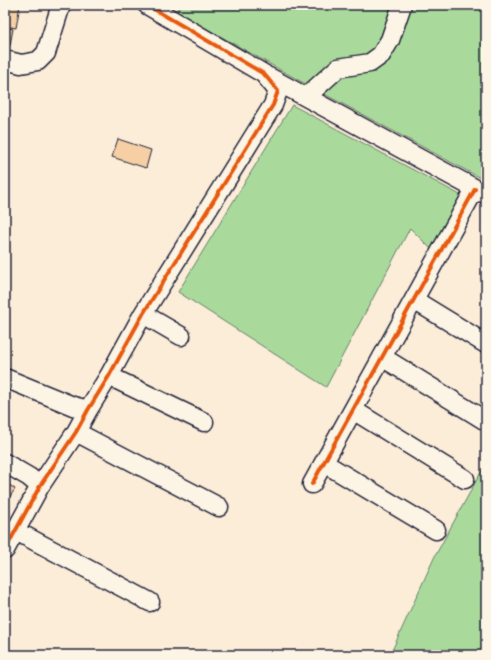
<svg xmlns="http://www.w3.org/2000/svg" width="491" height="660" viewBox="0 0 491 660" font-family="Delius,sans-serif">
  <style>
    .green { fill: #aada9b; stroke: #667e6b }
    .building { fill: #f6cfa5; stroke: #22223b }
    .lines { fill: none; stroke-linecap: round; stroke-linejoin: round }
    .minor-casing { stroke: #22223b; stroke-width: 21 }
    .minor { stroke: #fcf5e5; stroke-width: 18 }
    .cycleway-casing { stroke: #fcf5e5; stroke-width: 6 }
    .cycleway { stroke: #e8590c; stroke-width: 4 }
  </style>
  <rect width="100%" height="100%" fill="#fbedd8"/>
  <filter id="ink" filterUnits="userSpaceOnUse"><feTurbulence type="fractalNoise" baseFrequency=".025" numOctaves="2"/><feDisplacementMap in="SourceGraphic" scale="8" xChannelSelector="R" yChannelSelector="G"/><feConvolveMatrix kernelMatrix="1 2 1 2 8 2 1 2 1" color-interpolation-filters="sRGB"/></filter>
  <g filter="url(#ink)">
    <path class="green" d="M179 5H486V181L302 82 177 12Z
      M292 105 462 196 431 249 410 228 326 387 178 292Z
      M486 463V655H390L434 558Z"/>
    <path class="building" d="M5 5H20L16 28 5 26Z
      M31 5H55L54 10Z
      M5 27 13 29 10 45 5 44Z
      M118 139 151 150 146 168 112 157Z
      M5 482 15 489 5 504Z"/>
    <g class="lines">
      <g class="minor-casing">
        <path id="minor" d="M5 60 21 64 38 61 46 53 61 5
          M269 77 485 194
          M306 97 338 68 370 63 381 55 390 40 402 5
          M414 300 486 344
          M143 314 181 336
          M382 357 486 421
          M109 376 204 422
          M5 378 73 406 88 410
          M353 410 465 479
          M76 432 219 507
          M5 463 29 477 40 486
          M324 463 436 530
          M312 484 475 189
          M16 531 150 602
          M5 550 40 486 76 432 88 410 109 376 143 314 273 105 278 91 264 74 147 5"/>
      </g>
      <use href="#minor" class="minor"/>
      <g class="cycleway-casing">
        <path id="cycleway" d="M312 484 475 189
          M5 550 40 486 76 432 88 410 109 376 143 314 273 105 278 91 264 74 147 5"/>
      </g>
      <use href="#cycleway" class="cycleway"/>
    </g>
  </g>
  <rect width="491" height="660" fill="none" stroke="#fcf5e5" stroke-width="20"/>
  <rect x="10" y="10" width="471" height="640" fill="none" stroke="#22223b" stroke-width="1.5" filter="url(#ink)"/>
</svg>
